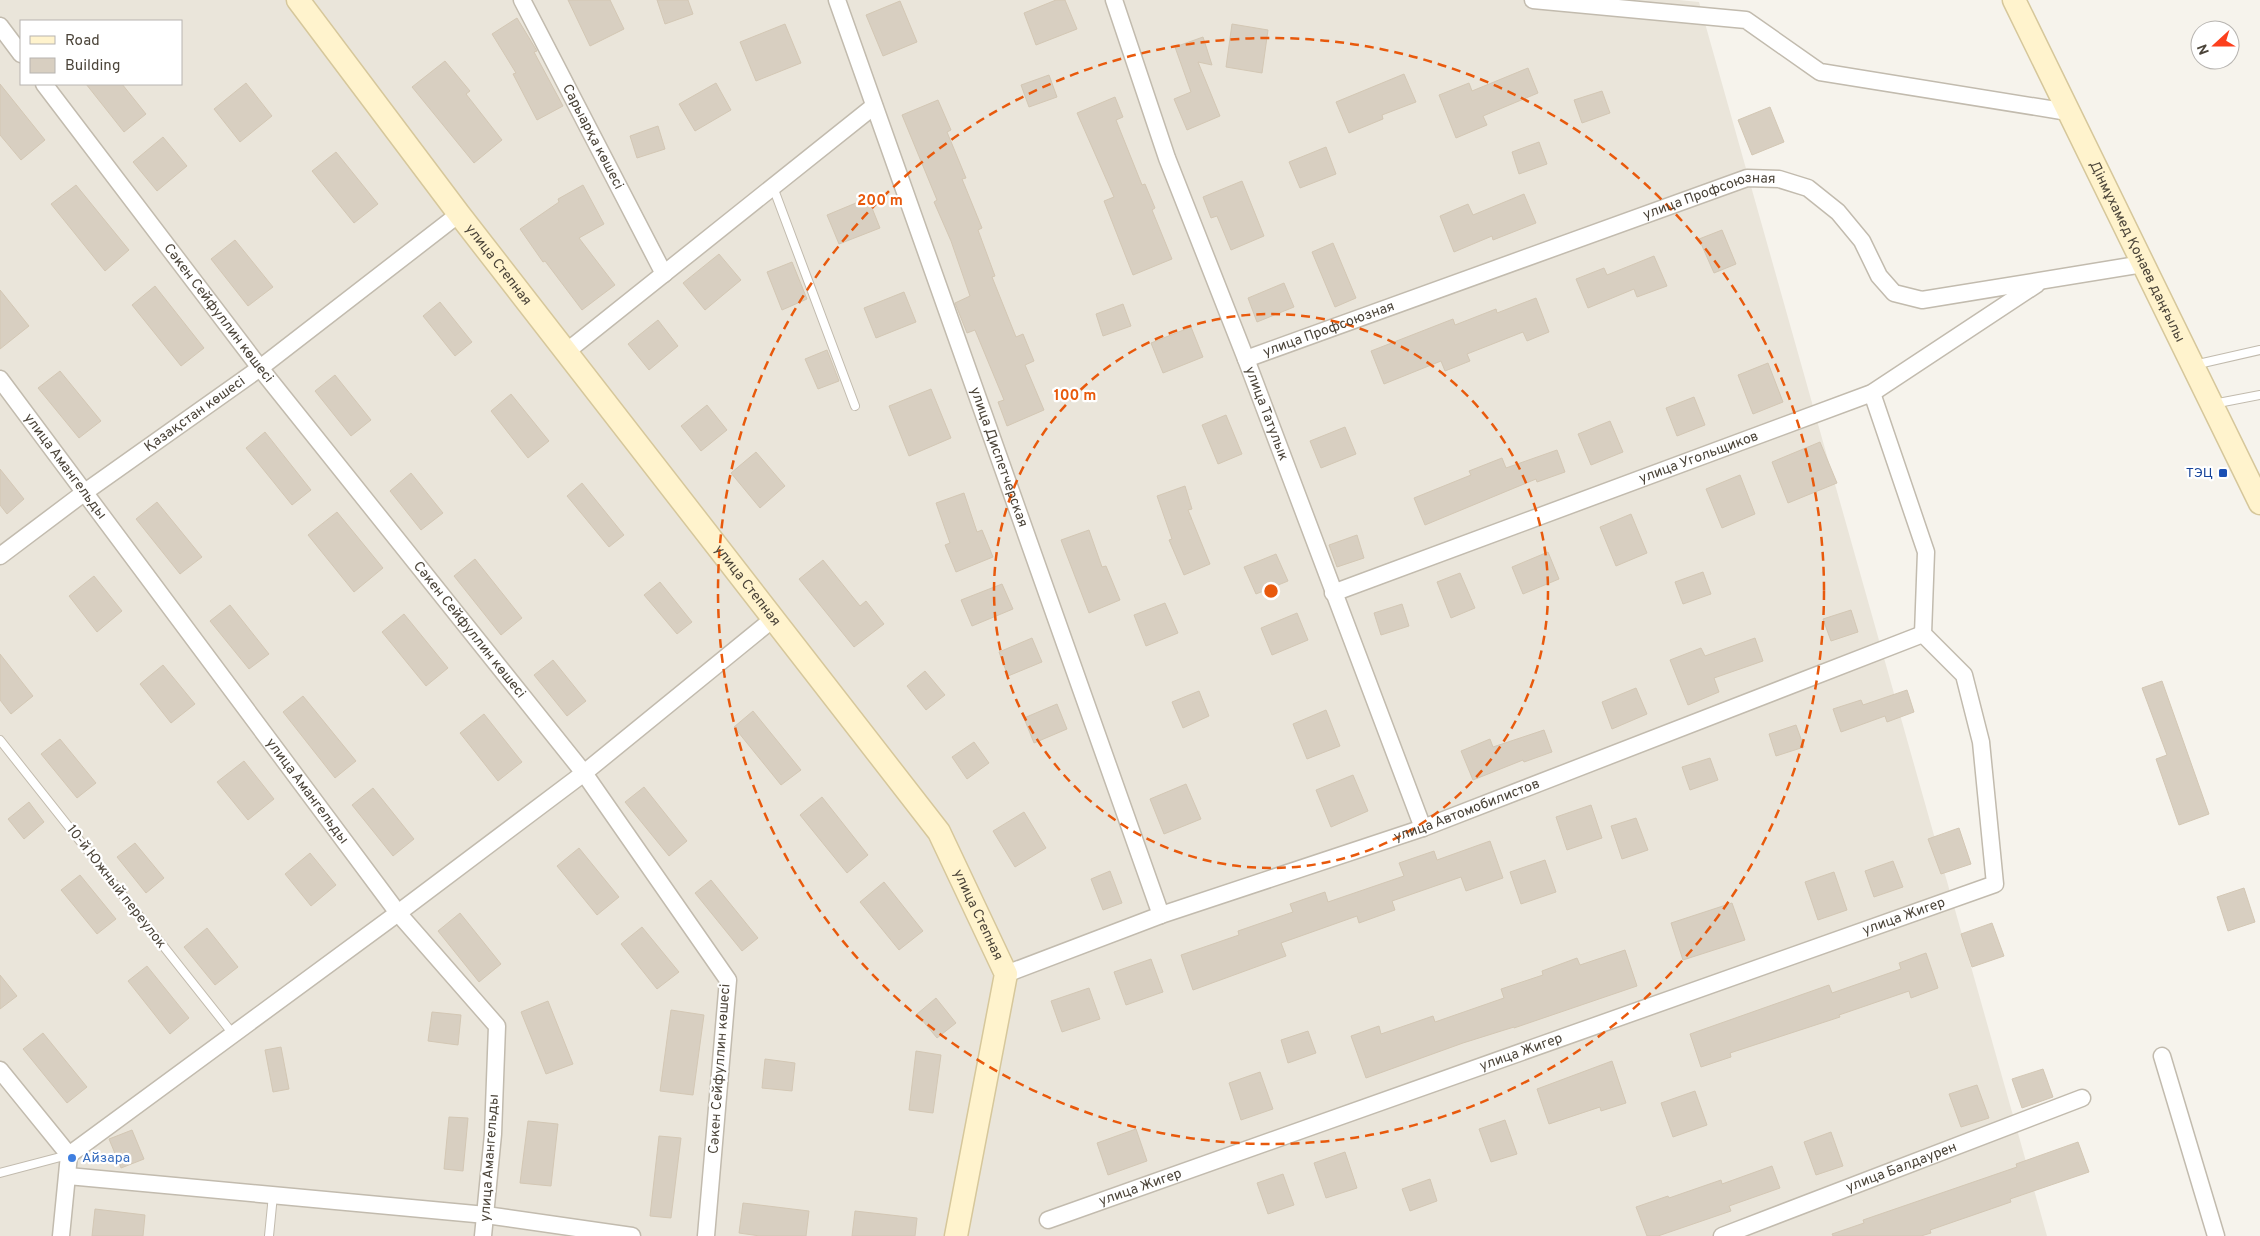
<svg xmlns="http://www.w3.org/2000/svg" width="2260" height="1236" viewBox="0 0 2260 1236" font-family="Overpass,sans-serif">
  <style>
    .residential { fill: #eae5da; fill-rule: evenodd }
    .building { fill: #d8cfc1; stroke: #d3c7b4 }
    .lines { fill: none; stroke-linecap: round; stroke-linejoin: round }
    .lane-casing { stroke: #c2bbae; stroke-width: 10 }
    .street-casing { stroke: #c2bbae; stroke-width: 19 }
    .secondary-casing { stroke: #d6c79b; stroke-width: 25 }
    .lane { stroke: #fff; stroke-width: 8 }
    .street { stroke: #fff; stroke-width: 16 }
    .secondary { stroke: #fff3cd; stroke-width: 22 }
    .ring { fill: none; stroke: #e8590c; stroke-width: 2.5; stroke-dasharray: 9 6 }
    .transit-dot { fill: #1a4fb4; stroke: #fff; stroke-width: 2 }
    .shop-dot { fill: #3f7fe0; stroke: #fff; stroke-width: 2 }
    .labels { text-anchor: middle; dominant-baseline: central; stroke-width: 4.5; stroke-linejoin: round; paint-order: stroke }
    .street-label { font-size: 14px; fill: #4b4439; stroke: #fff }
    .transit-label { font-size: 14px; fill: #164399; stroke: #fff; text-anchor: end }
    .shop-label { font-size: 14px; fill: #366cbe; stroke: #fff; text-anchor: start }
    .centre { fill: #e8590c; stroke: #fff; stroke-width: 2.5 }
    .ring-label { font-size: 15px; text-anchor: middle; font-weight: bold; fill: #e8590c; stroke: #fff; stroke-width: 4.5; stroke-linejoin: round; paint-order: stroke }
  </style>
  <rect width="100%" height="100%" fill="#f6f3ec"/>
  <path class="residential" d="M0 0H1679L1699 2 2047 1236H0ZM21 21H181V84H21Z"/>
  <path class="building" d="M568 0H610L624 29 590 46Z
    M657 0H688L693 14 665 24Z
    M1056 0H1065L1077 29 1036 45 1024 13Z
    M900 1 917 42 883 56 866 15Z
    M517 18 537 51 534 52 563 106 537 120 513 74 516 73 492 34Z
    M785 24 801 63 756 81 740 42Z
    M1232 24 1268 30 1262 73 1226 67Z
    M1203 37 1212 65 1198 62 1220 116 1187 130 1174 99 1191 92 1175 47Z
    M445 61 470 91 466 94 502 140 474 163 412 87Z
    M1528 68 1538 93 1483 116 1487 125 1456 138 1439 95 1469 83 1472 91Z
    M1404 74 1416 102 1382 115 1383 119 1349 133 1336 102Z
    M1049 75 1057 97 1029 107 1021 85Z
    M246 83 272 116 240 142 214 109Z
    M716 83 731 110 695 131 679 104Z
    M0 84 45 140 21 160 0 135Z
    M86 84H122L146 114 124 132Z
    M1602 91 1610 113 1582 123 1574 100Z
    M1115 97 1123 117 1116 120 1142 185 1145 184 1155 208 1152 210 1172 259 1133 275 1104 201 1114 197 1077 113Z
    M938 100 951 130 947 132 966 178 962 179 982 228 978 230 995 276 992 277 1016 337 1023 334 1034 361 1025 365 1044 410 1007 426 998 402 1004 400 975 330 967 333 955 303 970 296 951 241 934 202 937 200 902 115Z
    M1770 107 1784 142 1752 155 1738 120Z
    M658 126 665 149 637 158 630 136Z
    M163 137 187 166 157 191 133 162Z
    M1539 142 1547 164 1519 174 1512 152Z
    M1326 147 1336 174 1300 188 1289 162Z
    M336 152 378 204 354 223 312 171Z
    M1242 181 1264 236 1231 250 1217 216 1211 218 1203 197Z
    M76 185 129 250 105 271 51 204Z
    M583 185 604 224 579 238 615 285 582 310 545 261 543 262 520 229 559 202 558 199Z
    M1524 194 1536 223 1493 240 1492 236 1454 252 1440 216 1468 204 1473 215Z
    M868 198 880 228 839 244 827 215Z
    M1722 230 1736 264 1714 273 1699 239Z
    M235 240 273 287 248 306 211 259Z
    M1333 243 1356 298 1335 307 1312 252Z
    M719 254 741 280 705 310 683 283Z
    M1654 256 1667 286 1637 297 1634 289 1588 308 1576 279 1604 268 1607 275Z
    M792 262 807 299 782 310 767 272Z
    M1284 283 1294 307 1257 322 1248 298Z
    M155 286 204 348 181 366 132 305Z
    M0 290 29 326 0 349Z
    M904 292 916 322 876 338 864 308Z
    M1536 298 1549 332 1527 341 1523 332 1467 354 1470 361 1445 371 1441 361 1384 384 1371 351 1453 319 1455 325 1496 309 1497 313Z
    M440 302 472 342 455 356 423 316Z
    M1123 304 1131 326 1103 336 1096 314Z
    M658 320 678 346 649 370 628 344Z
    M1191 327 1203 357 1163 373 1151 343Z
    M827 350 839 381 818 389 805 359Z
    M1768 363 1783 402 1753 414 1738 375Z
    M60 371 101 421 79 438 38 388Z
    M335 375 371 420 351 436 315 391Z
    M931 389 951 438 909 456 889 406Z
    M511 394 549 441 528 458 491 411Z
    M1694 397 1705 425 1677 436 1666 408Z
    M707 405 727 430 701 451 681 426Z
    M1226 415 1242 454 1218 464 1202 425Z
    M1610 421 1623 452 1591 465 1578 434Z
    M1345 427 1356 454 1321 468 1310 441Z
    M265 432 311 490 292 505 246 448Z
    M1820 442 1837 483 1788 503 1772 462Z
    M1557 450 1565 472 1537 482 1536 479 1425 525 1414 498 1471 475 1469 471 1502 458 1506 468Z
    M756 452 785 486 760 508 731 473Z
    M0 469 24 499 7 514 0 505Z
    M411 473 443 513 421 530 390 491Z
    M1740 475 1755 514 1722 528 1706 489Z
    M582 483 624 535 609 547 567 496Z
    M1185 486 1192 509 1188 510 1210 564 1184 575 1169 540 1172 539 1157 496Z
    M964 493 977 532 982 530 993 557 956 572 945 545 950 543 936 503Z
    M157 502 202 557 180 574 136 519Z
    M337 512 383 568 354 592 308 535Z
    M1631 514 1647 553 1616 566 1600 527Z
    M1089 530 1102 567 1106 566 1120 600 1089 613 1061 540Z
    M1357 535 1364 558 1337 567 1329 545Z
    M1548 552 1559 579 1523 594 1512 567Z
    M1276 554 1288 581 1256 594 1244 567Z
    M475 559 522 618 501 635 454 576Z
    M823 560 860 606 866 601 884 624 854 647 799 579Z
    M1703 572 1711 594 1683 604 1675 582Z
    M1460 573 1475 608 1451 618 1437 582Z
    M94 576 122 611 97 632 69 596Z
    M660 582 692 622 677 634 644 595Z
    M1002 584 1013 609 972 626 961 600Z
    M1165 603 1178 633 1146 646 1134 615Z
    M1402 604 1409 626 1381 635 1374 613Z
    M230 605 269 654 249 669 210 621Z
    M1851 610 1858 632 1831 641 1823 619Z
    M1297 613 1308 640 1272 655 1261 628Z
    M404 614 448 668 426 686 382 632Z
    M1032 638 1042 662 1008 676 999 652Z
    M1755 638 1763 661 1714 678 1719 692 1688 705 1670 660 1701 648 1705 656Z
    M0 654 33 696 11 714 0 700Z
    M553 660 586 701 567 716 534 675Z
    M163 665 195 704 171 723 140 684Z
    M925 671 945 695 926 710 907 686Z
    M2162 681 2209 814 2179 825 2156 759 2167 755 2142 688Z
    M1636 688 1647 714 1612 729 1602 702Z
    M1907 690 1914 712 1887 722 1885 716 1841 732 1833 709 1861 700 1863 705Z
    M1199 691 1209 716 1183 728 1172 702Z
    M303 696 356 761 335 778 283 712Z
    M1057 704 1067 729 1034 743 1024 718Z
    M1326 710 1340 746 1307 759 1293 724Z
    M753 711 801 770 781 785 734 727Z
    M484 714 522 762 498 781 460 733Z
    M1796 725 1804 747 1776 756 1769 734Z
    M1544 730 1552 752 1524 762 1523 760 1473 780 1461 751 1490 739 1493 747Z
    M60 739 96 783 77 798 41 754Z
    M974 742 989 763 967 779 952 757Z
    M1710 758 1718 780 1690 790 1682 767Z
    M244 761 274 799 248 820 217 782Z
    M1353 775 1368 811 1331 827 1316 790Z
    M1186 784 1201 819 1164 834 1150 799Z
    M644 787 687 841 669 856 625 802Z
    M373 788 414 839 393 856 352 805Z
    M822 797 868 855 847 873 800 815Z
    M29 802 44 822 24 839 8 819Z
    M1591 805 1602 838 1567 850 1556 817Z
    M1024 812 1046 848 1015 867 993 831Z
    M1636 818 1648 850 1622 859 1611 826Z
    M1959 828 1971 864 1941 874 1928 839Z
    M1490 841 1503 878 1466 891 1461 877 1392 901 1395 910 1359 923 1357 916 1281 943 1286 956 1193 990 1181 955 1239 935 1238 931 1293 912 1290 904 1325 892 1328 902 1404 876 1399 863 1434 851 1437 860Z
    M135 843 164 878 146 893 117 857Z
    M579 848 619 897 597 915 557 866Z
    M310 853 336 885 311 906 285 874Z
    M1545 860 1556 892 1521 904 1510 872Z
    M1893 861 1903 887 1874 897 1865 871Z
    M1110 871 1122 903 1103 910 1091 879Z
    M1834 872 1847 910 1818 920 1805 882Z
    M80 875 116 919 97 934 61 890Z
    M711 880 758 938 742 951 695 893Z
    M884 882 923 931 899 950 860 902Z
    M2244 888 2255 922 2228 931 2217 897Z
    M1732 903 1745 940 1683 960 1671 923Z
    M460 913 501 964 479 982 438 931Z
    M1992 923 2004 956 1972 967 1961 934Z
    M642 927 679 972 657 989 621 944Z
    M207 928 238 967 215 985 184 947Z
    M1625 950 1637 986 1514 1028V1027L1463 1043 1366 1078 1351 1036 1379 1026 1381 1034 1433 1016 1435 1022 1504 998 1501 989 1543 975 1542 971 1577 958 1580 965Z
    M1926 953 1938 988 1911 998 1909 991 1839 1015 1840 1017 1730 1053 1731 1057 1701 1067 1690 1034 1829 985 1832 993 1901 969 1899 963Z
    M1151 959 1163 992 1126 1005 1114 972Z
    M147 966 189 1018 170 1034 128 981Z
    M0 975 17 996 0 1009Z
    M1089 988 1100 1019 1062 1032 1051 1001Z
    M936 998 956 1023 937 1038 917 1014Z
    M548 1001 573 1064 546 1074 521 1012Z
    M671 1010 704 1015 693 1095 660 1091Z
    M432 1012 461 1015 458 1045 428 1041Z
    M1308 1031 1316 1053 1288 1063 1281 1040Z
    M43 1033 87 1087 67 1103 23 1049Z
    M281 1047 289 1089 273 1092 265 1050Z
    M916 1051 941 1055 933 1113 909 1110Z
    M765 1059 795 1063 792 1091 762 1088Z
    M1612 1061 1626 1103 1601 1111 1600 1107 1549 1124 1537 1089Z
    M2043 1069 2053 1097 2022 1108 2012 1079Z
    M1260 1072 1273 1109 1241 1120 1229 1083Z
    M1977 1085 1989 1118 1961 1127 1949 1094Z
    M1695 1091 1707 1125 1673 1137 1661 1103Z
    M449 1117 468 1118 463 1171 444 1169Z
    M1505 1120 1517 1154 1491 1162 1479 1129Z
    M528 1121 558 1124 551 1186 520 1183Z
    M1136 1129 1147 1161 1108 1175 1097 1143Z
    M132 1130 144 1159 121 1168 109 1139Z
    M1831 1132 1843 1166 1816 1175 1804 1142Z
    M659 1136 681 1138 671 1218 650 1216Z
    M2078 1142 2089 1172 2010 1199 2011 1202 1930 1230 1931 1233 1921 1236H1833L1832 1234 1864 1223 1863 1220 2017 1167 2016 1164Z
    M1345 1152 1357 1188 1326 1198 1314 1163Z
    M1772 1166 1780 1188 1729 1206 1731 1211 1658 1236H1647L1636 1207 1668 1196 1669 1198 1721 1180 1722 1184Z
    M1283 1174 1294 1205 1268 1214 1257 1183Z
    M1430 1179 1437 1201 1410 1211 1402 1189Z
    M743 1203 809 1211 806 1236H760L739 1233Z
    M95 1209 145 1215 143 1236H92Z
    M855 1211 917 1218 915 1236H852Z"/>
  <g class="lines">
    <g class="lane-casing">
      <path id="lane" d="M773 187 855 406
        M2194 365 2260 350
        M2213 404 2260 395
        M0 740 233 1034
        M0 1173 68 1155
        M269 1236 273 1195"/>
    </g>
    <g class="street-casing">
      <g id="street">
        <path id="s1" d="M522 0 664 274"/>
        <path id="s2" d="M837 0 1161 915"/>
        <path id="s3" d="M1114 0 1167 158 1246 359 1423 828"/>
        <path d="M1533 0 1746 20 1820 72 2068 112"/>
        <path d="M0 26 21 54"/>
        <path id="s4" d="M44 84 260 368 584 773 728 980 706 1236"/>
        <path d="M566 352 874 106"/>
        <path id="s5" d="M1246 359 1747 178 1779 179 1808 188 1838 212 1862 241 1879 276 1894 293 1922 300 2143 264"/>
        <path id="s6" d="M0 379 398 913 497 1026 493 1134 483 1236"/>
        <path id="s7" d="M0 556 85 492 260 368 459 214"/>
        <path id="s8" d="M1333 593 1872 393 2037 284"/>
        <path id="s9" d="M1006 974 1161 915 1423 828 1923 634"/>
        <path d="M2162 1056 2216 1236"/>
        <path d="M0 1070 69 1155 61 1236"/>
        <path d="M69 1155 398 913 584 773 773 619"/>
        <path d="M68 1176 486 1215 632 1236"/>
        <path id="s10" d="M1048 1220 1995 884 1981 742 1964 675 1923 634 1926 552 1872 393"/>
        <path id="s11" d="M1722 1236 2082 1098"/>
      </g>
    </g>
    <g class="secondary-casing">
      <g id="secondary">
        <path id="s12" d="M298 0 459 214 939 832 1006 974 956 1236"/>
        <path id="s13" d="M2014 0 2260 503"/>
      </g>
    </g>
    <use href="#lane" class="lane"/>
    <use href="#street" class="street"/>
    <use href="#secondary" class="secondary"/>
  </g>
  <g class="ring">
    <circle cx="1271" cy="591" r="277"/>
    <circle cx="1271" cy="591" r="553"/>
  </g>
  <rect class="transit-dot" x="2218" y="468" width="10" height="10" rx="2.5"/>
  <circle class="shop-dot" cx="72" cy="1158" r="5"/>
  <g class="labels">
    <g class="street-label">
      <text stroke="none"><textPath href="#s1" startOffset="154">Сарыарқа көшесі</textPath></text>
      <text stroke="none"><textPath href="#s5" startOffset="492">улица Профсоюзная</textPath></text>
      <text stroke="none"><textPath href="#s13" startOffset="280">Дінмұхамед Қонаев даңғылы</textPath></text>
      <text stroke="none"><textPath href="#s12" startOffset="332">улица Степная</textPath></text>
      <text stroke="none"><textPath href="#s4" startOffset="288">Сәкен Сейфуллин көшесі</textPath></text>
      <text stroke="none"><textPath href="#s5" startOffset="88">улица Профсоюзная</textPath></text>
      <text stroke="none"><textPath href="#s7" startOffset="241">Қазақстан көшесі</textPath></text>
      <text stroke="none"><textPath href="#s3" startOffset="441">улица Татулык</textPath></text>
      <text stroke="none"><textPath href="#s2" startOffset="485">улица Диспетчерская</textPath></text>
      <text stroke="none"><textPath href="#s8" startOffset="390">улица Угольщиков</textPath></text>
      <text stroke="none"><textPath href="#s6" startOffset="109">улица Амангельды</textPath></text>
      <text stroke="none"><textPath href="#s12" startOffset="738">улица Степная</textPath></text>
      <text stroke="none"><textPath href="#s4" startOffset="692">Сәкен Сейфуллин көшесі</textPath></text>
      <text stroke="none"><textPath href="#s6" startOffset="514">улица Амангельды</textPath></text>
      <text stroke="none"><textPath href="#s9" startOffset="489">улица Автомобилистов</textPath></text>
      <text transform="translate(116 887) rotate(52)">10-й Южный переулок</text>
      <text stroke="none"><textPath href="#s12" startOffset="1142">улица Степная</textPath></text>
      <text stroke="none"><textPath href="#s10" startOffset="908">улица Жигер</textPath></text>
      <text stroke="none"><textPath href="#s10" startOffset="502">улица Жигер</textPath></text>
      <text transform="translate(720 1069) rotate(-86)">Сәкен Сейфуллин көшесі</text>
      <text transform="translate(490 1158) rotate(-86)">улица Амангельды</text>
      <text stroke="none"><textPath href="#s11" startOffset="192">улица Балдаурен</textPath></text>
      <text stroke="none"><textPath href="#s10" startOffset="98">улица Жигер</textPath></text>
    </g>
    <g class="transit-label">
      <text x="2213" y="473">ТЭЦ</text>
    </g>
    <g class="shop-label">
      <text x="82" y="1158">Айзара</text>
    </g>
  </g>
  <circle cx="1271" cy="591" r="8" class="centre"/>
  <g class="ring-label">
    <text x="880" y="205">200 m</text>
    <text x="1075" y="400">100 m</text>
  </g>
  <rect x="20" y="20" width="162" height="65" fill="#ffffff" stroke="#b7b4b0"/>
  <rect x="30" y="36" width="25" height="8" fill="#fff3cd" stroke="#b7b4b0"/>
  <text x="65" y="45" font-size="15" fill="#4b4439">Road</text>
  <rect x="30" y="58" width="25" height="15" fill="#d8cfc1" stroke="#b7b4b0"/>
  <text x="65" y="70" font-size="15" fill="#4b4439">Building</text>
  <g transform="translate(2215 45) rotate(249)"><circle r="24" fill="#ffffff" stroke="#b7b4b0"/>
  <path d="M0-4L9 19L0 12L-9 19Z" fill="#fc3f1d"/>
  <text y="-8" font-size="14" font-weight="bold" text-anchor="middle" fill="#4b4439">N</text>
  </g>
</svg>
